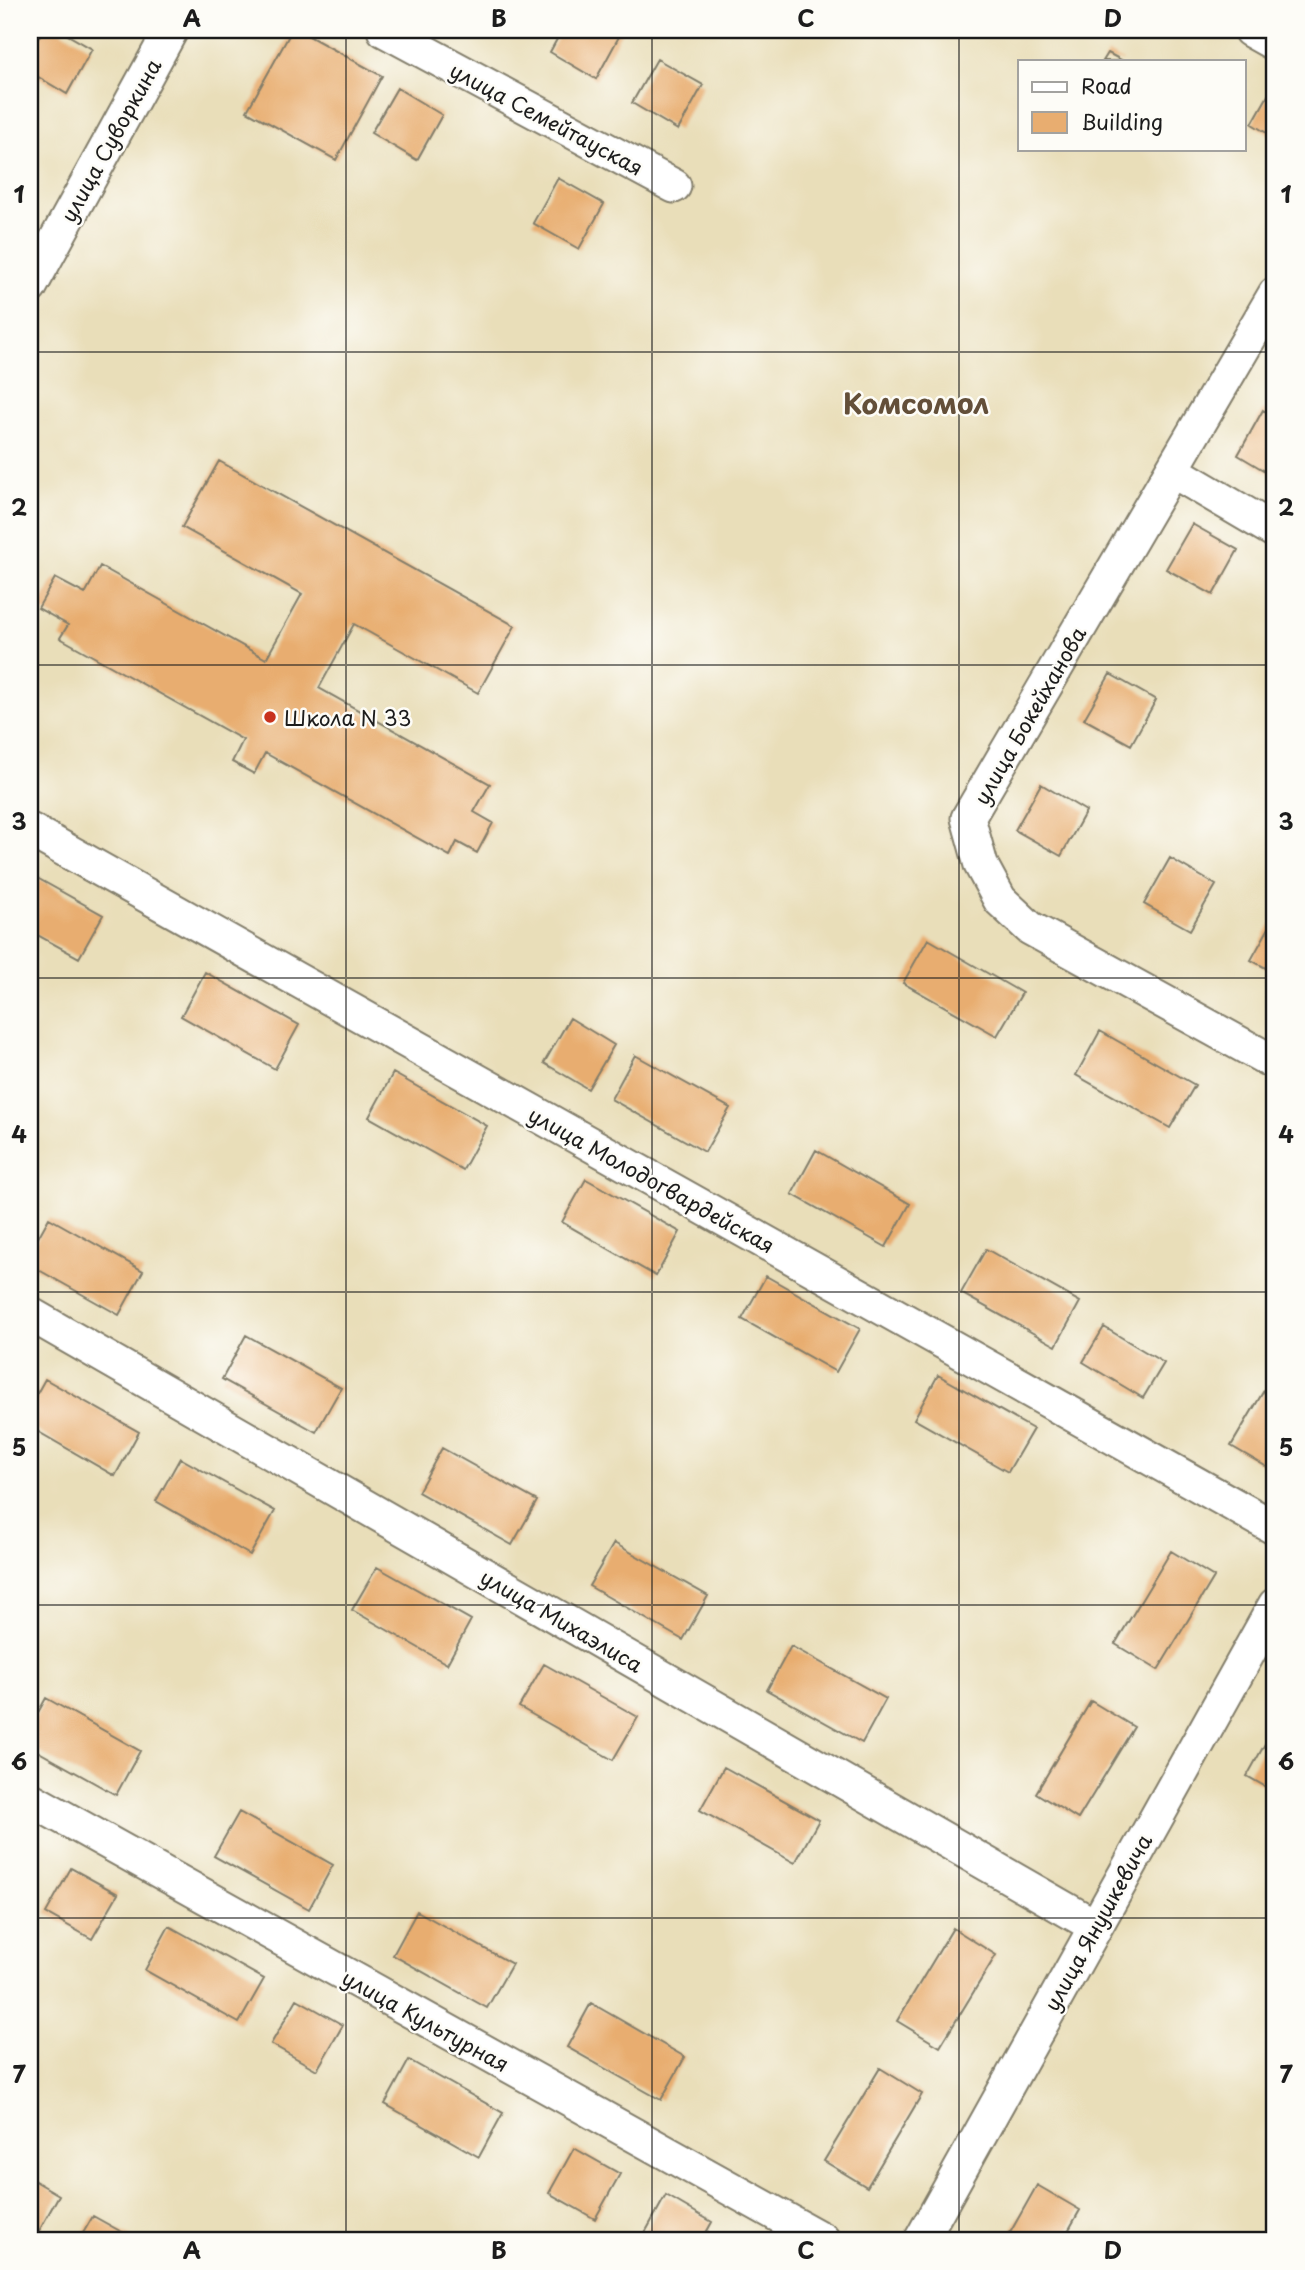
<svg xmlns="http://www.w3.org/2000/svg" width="1305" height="2270" viewBox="0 0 1305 2270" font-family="'Playpen Sans',sans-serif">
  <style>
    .building { fill: #e8ad70 }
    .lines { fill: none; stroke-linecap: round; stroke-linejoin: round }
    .minor-casing { stroke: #827d6a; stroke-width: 37 }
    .minor { stroke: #fff; stroke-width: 33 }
    .grid { fill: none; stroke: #1c1c1c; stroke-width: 2; stroke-opacity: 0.55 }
    .poi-dot { fill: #c8321e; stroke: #fdfcf7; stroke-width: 2.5 }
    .labels { text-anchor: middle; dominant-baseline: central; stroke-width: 5; stroke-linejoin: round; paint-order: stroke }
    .street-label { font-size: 21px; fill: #1c1c1c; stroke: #fdfcf7 }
    .poi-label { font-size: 21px; fill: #1c1c1c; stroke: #fdfcf7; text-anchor: start }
    .district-label { font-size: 28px; font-weight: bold; fill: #634f39; stroke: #fdfcf7 }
    .neatline { fill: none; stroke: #1c1c1c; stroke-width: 2.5 }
    .grid-label { font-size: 23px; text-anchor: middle; font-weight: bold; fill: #1c1c1c }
  </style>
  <rect width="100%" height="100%" fill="#fdfcf7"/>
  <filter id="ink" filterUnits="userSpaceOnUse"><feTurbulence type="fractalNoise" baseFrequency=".0143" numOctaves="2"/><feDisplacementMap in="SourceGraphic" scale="14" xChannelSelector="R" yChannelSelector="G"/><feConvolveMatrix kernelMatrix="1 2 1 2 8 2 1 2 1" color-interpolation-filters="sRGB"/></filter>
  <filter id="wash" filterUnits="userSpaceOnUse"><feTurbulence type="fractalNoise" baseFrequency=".00686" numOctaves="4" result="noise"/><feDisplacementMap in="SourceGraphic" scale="28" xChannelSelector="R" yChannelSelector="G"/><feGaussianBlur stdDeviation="1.57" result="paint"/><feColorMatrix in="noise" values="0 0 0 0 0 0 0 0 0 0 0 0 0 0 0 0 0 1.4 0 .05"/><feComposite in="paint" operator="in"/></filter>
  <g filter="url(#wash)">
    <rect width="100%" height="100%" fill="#e9deb9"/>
    <g id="blocks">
      <path class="building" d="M43 30H59L92 49 67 94 30 72V52Z
        M292 30H298L382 76 336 160 247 111Z
        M562 30H615L621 33 596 79 550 52Z
        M1108 53 1123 61H1103Z
        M657 59 703 85 678 130 632 103Z
        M1275 83V138L1252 124Z
        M397 88 442 115 417 160 371 133Z
        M558 178 604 204 579 249 533 223Z
        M1263 410 1275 417V477L1238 455Z
        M219 461 515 626 478 693 354 624 319 688 490 784 474 812 493 823 477 853 457 842 450 856 265 753 254 774 232 762 243 740 60 638 68 625 38 608 55 578 85 594 100 566 266 659 302 594 182 527Z
        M1192 524 1238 550 1213 595 1166 569Z
        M1110 674 1156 700 1131 745 1084 719Z
        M1041 784 1086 811 1061 856 1015 830Z
        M1170 858 1216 885 1190 930 1144 904Z
        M30 874 103 915 79 958 30 931Z
        M1275 917V973L1251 960Z
        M928 939 1022 993 997 1036 903 983Z
        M205 972 299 1025 275 1069 181 1016Z
        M570 1018 614 1045 588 1089 544 1063Z
        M1100 1031 1195 1085 1170 1128 1076 1075Z
        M635 1055 730 1108 705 1152 611 1099Z
        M393 1073 487 1126 463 1170 369 1117Z
        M816 1150 910 1204 886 1247 792 1194Z
        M586 1179 680 1232 656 1276 562 1222Z
        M49 1218 143 1271 119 1315 30 1265V1252Z
        M986 1249 1080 1302 1056 1346 961 1293Z
        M766 1276 860 1329 836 1372 742 1319Z
        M1104 1327 1164 1363 1143 1398 1083 1362Z
        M246 1335 341 1388 316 1432 222 1379Z
        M1275 1372V1469L1274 1471 1231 1446Z
        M938 1375 1033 1429 1008 1472 914 1419Z
        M45 1379 139 1432 115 1476 30 1427V1406Z
        M442 1448 537 1501 512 1545 418 1492Z
        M180 1458 275 1511 250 1555 156 1501Z
        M614 1543 708 1596 683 1640 589 1586Z
        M1171 1551 1214 1577 1158 1670 1115 1644Z
        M377 1567 471 1620 447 1664 352 1610Z
        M791 1646 886 1699 862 1743 767 1690Z
        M544 1664 638 1717 613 1760 519 1707Z
        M46 1698 140 1751 116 1795 30 1747V1727Z
        M1091 1701 1134 1727 1078 1819 1036 1793Z
        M1266 1742 1275 1748V1792L1247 1776Z
        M724 1767 819 1820 795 1863 700 1810Z
        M239 1812 333 1865 309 1909 214 1856Z
        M71 1868 118 1894 92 1939 46 1913Z
        M417 1911 512 1964 487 2008 393 1955Z
        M169 1926 264 1979 239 2023 145 1970Z
        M953 1928 996 1955 940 2047 897 2021Z
        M297 1999 343 2025 317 2070 271 2044Z
        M591 2003 685 2057 661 2100 567 2047Z
        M409 2060 503 2113 479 2157 385 2104Z
        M880 2068 922 2094 867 2187 824 2161Z
        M574 2148 620 2174 595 2219 549 2193Z
        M30 2178 59 2195 34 2240 30 2238Z
        M1037 2185 1080 2210 1063 2240H1006Z
        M666 2195 712 2222 702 2240H641Z
        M93 2216 136 2240H79Z"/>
    </g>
  </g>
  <g filter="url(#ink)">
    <use href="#blocks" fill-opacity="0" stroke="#827d6a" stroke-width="2"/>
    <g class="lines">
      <g class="minor-casing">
        <path id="minor" d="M384 30 674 186
          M1250 30 1275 44
          M30 287 171 30
          M1275 294 968 818 981 865 1000 900 1030 928 1275 1063
          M1173 471 1275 531
          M30 830 1275 1528
          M30 1314 1095 1926
          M30 1799 823 2240
          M921 2240 1275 1605"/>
      </g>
      <use href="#minor" class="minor"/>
    </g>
  </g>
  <path class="grid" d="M346 30V2240M652 30V2240M959 30V2240M30 352H1275M30 665H1275M30 978H1275M30 1292H1275M30 1605H1275M30 1918H1275"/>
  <circle class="poi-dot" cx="270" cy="717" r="7"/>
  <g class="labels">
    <g class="street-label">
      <text transform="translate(547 118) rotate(28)">улица Семейтауская</text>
      <text transform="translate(110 140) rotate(-61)">улица Суворкина</text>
      <text transform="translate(1029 715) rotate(-60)">улица Бокейханова</text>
      <text transform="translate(652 1179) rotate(29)">улица Молодогвардейская</text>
      <text transform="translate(562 1620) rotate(30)">улица Михаэлиса</text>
      <text transform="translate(1097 1922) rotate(-61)">улица Янушкевича</text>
      <text transform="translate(426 2020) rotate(29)">улица Культурная</text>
    </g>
    <g class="poi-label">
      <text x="284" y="717">Школа N 33</text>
    </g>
    <g class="district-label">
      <text x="916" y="402">Комсомол</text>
    </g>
  </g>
  <rect width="1305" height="2270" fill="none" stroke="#fdfcf7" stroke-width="77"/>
  <rect x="1018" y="60" width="228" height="91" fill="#fdfcf7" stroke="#a3a29f" stroke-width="2"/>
  <rect x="1032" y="82" width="35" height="10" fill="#ffffff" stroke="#a3a29f" stroke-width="2"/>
  <text x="1081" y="94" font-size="21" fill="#1c1c1c">Road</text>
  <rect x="1032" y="112" width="35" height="21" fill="#e8ad70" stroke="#a3a29f" stroke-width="2"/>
  <text x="1081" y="130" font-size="21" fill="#1c1c1c">Building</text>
  <rect x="38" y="38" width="1228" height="2194" class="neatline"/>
  <g class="grid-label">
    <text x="192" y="27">A</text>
    <text x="499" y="27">B</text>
    <text x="806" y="27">C</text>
    <text x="1113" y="27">D</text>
    <text x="19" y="203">1</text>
    <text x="1286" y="203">1</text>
    <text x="19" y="516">2</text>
    <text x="1286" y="516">2</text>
    <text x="19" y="830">3</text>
    <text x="1286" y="830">3</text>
    <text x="19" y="1143">4</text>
    <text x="1286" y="1143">4</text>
    <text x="19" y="1456">5</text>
    <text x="1286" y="1456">5</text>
    <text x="19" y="1770">6</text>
    <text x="1286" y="1770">6</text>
    <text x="19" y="2083">7</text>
    <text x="1286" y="2083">7</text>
    <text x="192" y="2259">A</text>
    <text x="499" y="2259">B</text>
    <text x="806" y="2259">C</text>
    <text x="1113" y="2259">D</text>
  </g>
</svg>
